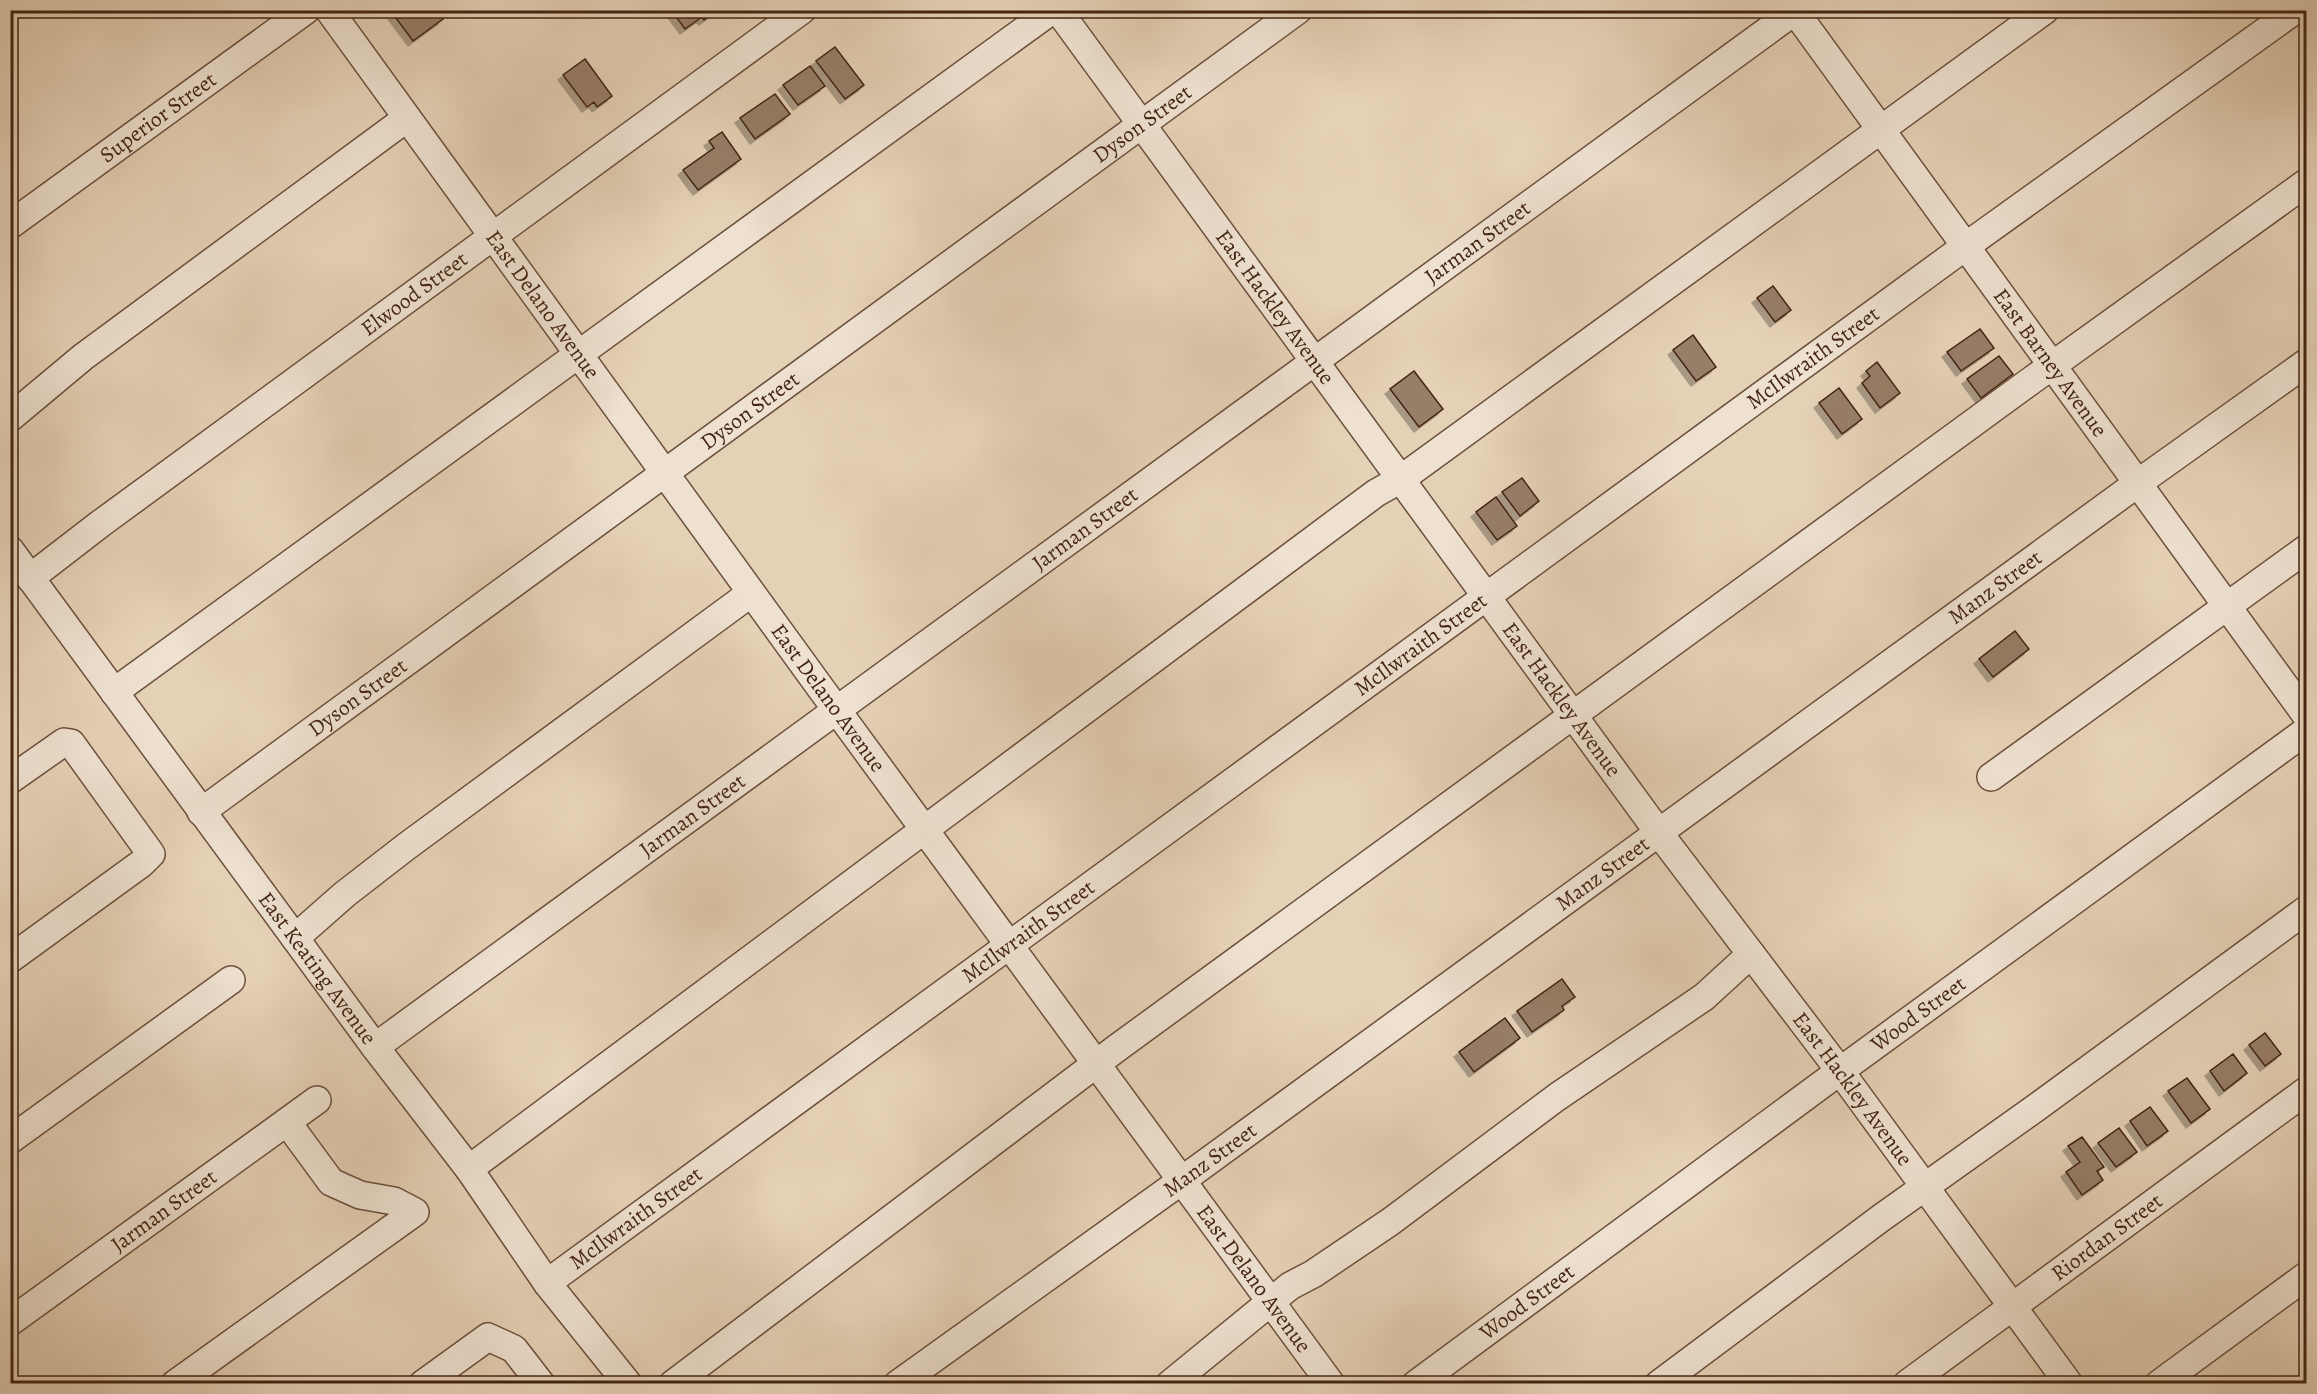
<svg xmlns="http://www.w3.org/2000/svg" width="2317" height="1394" viewBox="0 0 2317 1394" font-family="Alegreya,serif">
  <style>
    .building { fill: #977e68; stroke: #432413; stroke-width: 1.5; filter: url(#shadow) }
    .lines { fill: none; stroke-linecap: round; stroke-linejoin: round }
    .minor-casing { stroke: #6c4f3c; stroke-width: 30 }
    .minor { stroke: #eee1d0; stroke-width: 27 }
    .labels { text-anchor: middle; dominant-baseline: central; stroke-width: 4.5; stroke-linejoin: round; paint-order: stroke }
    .street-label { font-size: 22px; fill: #432413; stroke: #eee1d0 }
  </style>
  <defs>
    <filter id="shadow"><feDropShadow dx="-5" dy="5" stdDeviation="0" flood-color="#0004"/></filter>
  </defs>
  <rect width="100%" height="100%" fill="#e5d1b6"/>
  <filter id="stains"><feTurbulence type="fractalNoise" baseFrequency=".00333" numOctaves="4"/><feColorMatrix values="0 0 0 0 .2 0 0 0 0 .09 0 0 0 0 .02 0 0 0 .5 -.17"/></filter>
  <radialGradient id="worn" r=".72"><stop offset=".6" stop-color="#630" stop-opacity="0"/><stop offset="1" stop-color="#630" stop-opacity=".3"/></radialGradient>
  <path class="building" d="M390 10H437L443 19 413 41Z
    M671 10H718L704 20 702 17 685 29Z
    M835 47 864 85 845 99 816 61Z
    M585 59 612 96 597 107 594 102 587 107 563 75Z
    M810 66 825 86 798 105 783 85Z
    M775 94 790 114 755 139 740 118Z
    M722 132 741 159 698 190 683 170 714 148 709 141Z
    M1773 286 1791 310 1775 322 1757 298Z
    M1980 329 1994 348 1961 371 1947 352Z
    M1693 335 1716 367 1696 381 1673 350Z
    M1999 356 2013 374 1981 398 1967 379Z
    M1877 362 1900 393 1880 408 1862 383 1870 376 1866 371Z
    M1414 371 1443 409 1419 427 1390 389Z
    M1839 388 1862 419 1842 434 1819 403Z
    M1522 478 1539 501 1520 516 1502 492Z
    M1496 497 1517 526 1497 540 1476 512Z
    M2015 631 2029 649 1993 677 1979 659Z
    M1562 979 1575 997 1562 1006 1564 1010 1532 1032 1517 1011Z
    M1505 1018 1520 1038 1474 1072 1459 1052Z
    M2265 1033 2281 1054 2265 1066 2249 1045Z
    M2233 1054 2247 1073 2224 1091 2210 1071Z
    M2187 1078 2210 1109 2191 1123 2168 1091Z
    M2150 1107 2168 1131 2147 1146 2130 1121Z
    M2119 1128 2137 1152 2116 1167 2098 1143Z
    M2082 1137 2104 1167 2097 1171 2103 1180 2082 1195 2066 1172 2080 1162 2068 1146Z"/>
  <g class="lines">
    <g class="minor-casing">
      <g id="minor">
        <path id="s1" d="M329 10 822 690 1331 1384"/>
        <path id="s2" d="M1058 10 1659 833 1840 1071 2069 1384"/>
        <path id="s3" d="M1794 10 2306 715"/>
        <path id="s4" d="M10 225 306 10"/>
        <path d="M10 418 83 357 407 118"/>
        <path id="s5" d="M10 550 375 1047 469 1169 547 1283 628 1384"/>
        <path id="s6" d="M30 578 100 524 802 10"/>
        <path d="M114 692 1052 10"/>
        <path d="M1991 777 2306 549"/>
        <path d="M10 780 64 742 71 743 151 854 142 863 10 959"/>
        <path id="s7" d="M201 812 1298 10"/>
        <path d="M295 938 345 894 407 846 751 593"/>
        <path id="s8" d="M375 1047 1796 10"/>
        <path d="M10 1140 231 980"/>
        <path d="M469 1169 1376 493 1401 479 2045 10"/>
        <path id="s9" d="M547 1283 1966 246 2295 10"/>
        <path id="s10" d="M10 1322 317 1100"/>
        <path d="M175 1384 415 1212 394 1201 360 1195 331 1182 287 1122"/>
        <path d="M423 1384 488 1337 514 1349 541 1384"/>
        <path d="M673 1384 1117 1048 2032 380 2306 183"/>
        <path id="s11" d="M898 1384 1181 1181 2138 483 2306 363"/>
        <path d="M1170 1384 1290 1286 1313 1274 1390 1222 1557 1097 1704 997 1751 954"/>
        <path id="s12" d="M1416 1384 1840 1071 2306 731"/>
        <path d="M1659 1384 1881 1218 2037 1107 2306 910"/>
        <path id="s13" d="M1907 1384 2306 1091"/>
        <path d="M2159 1384 2306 1276"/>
      </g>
    </g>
    <use href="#minor" class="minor"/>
  </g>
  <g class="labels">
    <g class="street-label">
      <text stroke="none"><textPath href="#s4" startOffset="183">Superior Street</textPath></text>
      <text stroke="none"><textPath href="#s7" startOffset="1166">Dyson Street</textPath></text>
      <text stroke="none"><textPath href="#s8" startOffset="1365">Jarman Street</textPath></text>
      <text stroke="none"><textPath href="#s6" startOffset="478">Elwood Street</textPath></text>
      <text stroke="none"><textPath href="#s1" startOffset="364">East Delano Avenue</textPath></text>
      <text stroke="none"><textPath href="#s2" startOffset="368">East Hackley Avenue</textPath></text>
      <text stroke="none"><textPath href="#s9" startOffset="1568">McIlwraith Street</textPath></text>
      <text stroke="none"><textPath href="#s3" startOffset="436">East Barney Avenue</textPath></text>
      <text stroke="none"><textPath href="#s7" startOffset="680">Dyson Street</textPath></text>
      <text stroke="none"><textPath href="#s8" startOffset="879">Jarman Street</textPath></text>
      <text stroke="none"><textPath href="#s11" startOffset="1356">Manz Street</textPath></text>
      <text stroke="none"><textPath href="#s9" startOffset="1082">McIlwraith Street</textPath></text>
      <text stroke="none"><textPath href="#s7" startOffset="194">Dyson Street</textPath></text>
      <text stroke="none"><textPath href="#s1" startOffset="850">East Delano Avenue</textPath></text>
      <text stroke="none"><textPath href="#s2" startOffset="854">East Hackley Avenue</textPath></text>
      <text stroke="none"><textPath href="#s8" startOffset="393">Jarman Street</textPath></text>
      <text stroke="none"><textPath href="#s11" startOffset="870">Manz Street</textPath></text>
      <text stroke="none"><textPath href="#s9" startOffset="596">McIlwraith Street</textPath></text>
      <text stroke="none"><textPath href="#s5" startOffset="519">East Keating Avenue</textPath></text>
      <text stroke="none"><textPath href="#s12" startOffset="624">Wood Street</textPath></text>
      <text stroke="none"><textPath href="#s2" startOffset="1340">East Hackley Avenue</textPath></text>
      <text stroke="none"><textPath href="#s11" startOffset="384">Manz Street</textPath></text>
      <text stroke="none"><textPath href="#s10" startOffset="190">Jarman Street</textPath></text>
      <text stroke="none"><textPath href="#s9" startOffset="110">McIlwraith Street</textPath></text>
      <text stroke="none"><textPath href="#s13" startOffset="248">Riordan Street</textPath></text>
      <text stroke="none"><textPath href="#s1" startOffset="1570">East Delano Avenue</textPath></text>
      <text stroke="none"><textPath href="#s12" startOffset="138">Wood Street</textPath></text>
    </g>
  </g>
  <rect width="2317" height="1394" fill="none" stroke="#e5d1b6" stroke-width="36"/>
  <rect x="12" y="12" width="2293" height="1370" fill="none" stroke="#432413" stroke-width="3"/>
  <rect x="18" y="18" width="2281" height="1358" fill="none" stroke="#432413" stroke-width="1.5"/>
  <rect width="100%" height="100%" filter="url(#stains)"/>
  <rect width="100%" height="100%" fill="url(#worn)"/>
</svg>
